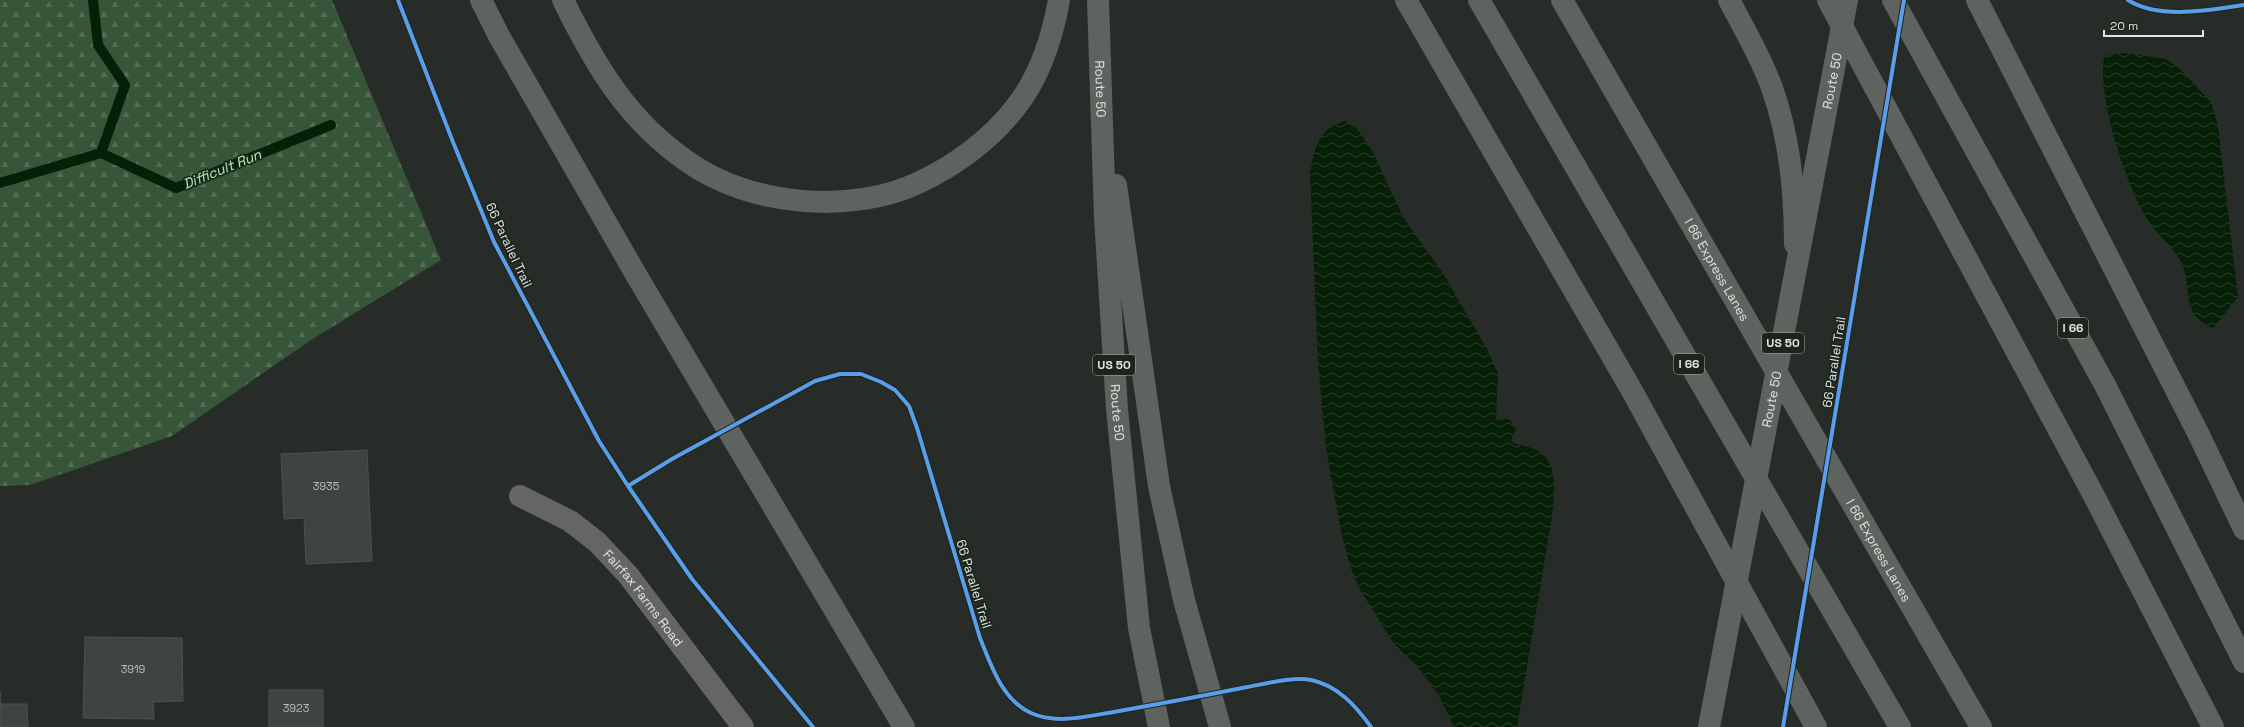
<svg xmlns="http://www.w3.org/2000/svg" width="2244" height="727" viewBox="0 0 2244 727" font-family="'Space Grotesk',sans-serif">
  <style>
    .forest { fill: url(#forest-firs) }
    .water { fill: url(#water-waves) }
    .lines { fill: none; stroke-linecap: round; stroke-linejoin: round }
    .stream { stroke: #052006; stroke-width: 10 }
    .building { fill: #404440; stroke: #4e524e }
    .street { stroke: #646564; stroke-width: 22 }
    .highway { stroke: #5f635f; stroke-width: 22 }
    .highway-bridge { stroke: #5f635f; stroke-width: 22 }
    .cycleway-casing { stroke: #1d241d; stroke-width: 6 }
    .cycleway { stroke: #5a9eea; stroke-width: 4 }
    .labels { text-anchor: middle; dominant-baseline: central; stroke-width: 3.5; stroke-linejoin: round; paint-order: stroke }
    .number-label { font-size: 11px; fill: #b8bdb8 }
    .shield { fill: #1d241d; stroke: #a6aba6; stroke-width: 1 }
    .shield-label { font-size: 12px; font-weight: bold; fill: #e0e5e0 }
    .street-label { font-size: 13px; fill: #e0e5e0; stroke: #1d241d }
    .water-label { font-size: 14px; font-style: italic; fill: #a5f9a7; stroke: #1d241d }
  </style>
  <defs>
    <pattern id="forest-firs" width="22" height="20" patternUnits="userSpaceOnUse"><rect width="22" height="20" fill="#375538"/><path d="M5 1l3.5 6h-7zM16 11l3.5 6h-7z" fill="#546d54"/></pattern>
    <pattern id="water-waves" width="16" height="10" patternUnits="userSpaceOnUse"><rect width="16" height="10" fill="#052006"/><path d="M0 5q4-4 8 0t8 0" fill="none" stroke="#29402a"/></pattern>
  </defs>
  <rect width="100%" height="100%" fill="#282c28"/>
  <path class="forest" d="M0 0H332L441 260 311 340 172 436 30 485 0 486Z"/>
  <path class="water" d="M2126 53 2165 59 2179 68 2211 102 2218 126 2238 297 2213 328C2180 314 2193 291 2182 264 2175 248 2160 238 2150 223 2127 190 2097 98 2104 58L2109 55Z
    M1345 121 1355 126 1373 152 1403 217 1444 275 1487 349 1498 373 1496 420 1509 419 1516 429 1511 441C1520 447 1531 445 1540 452 1560 466 1554 501 1551 522L1517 727H1454L1439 696 1421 671 1392 641 1359 588 1350 566 1341 532 1326 448 1318 362 1310 173C1314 150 1318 128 1345 121Z"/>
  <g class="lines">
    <path class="stream" d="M93 0 98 45 125 85 101 153
      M0 183 101 153 176 188 331 125"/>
  </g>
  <path class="building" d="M367 450 372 561 306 564 304 518 284 519 281 454Z
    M85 637 182 638 183 701 153 702 154 719 83 718Z
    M269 690H323V727H269Z
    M0 692V704H27L28 727H0Z"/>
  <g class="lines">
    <path class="street" id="s1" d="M520 496 570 521 597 542 628 575 743 727"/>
    <g class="highway">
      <path d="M481 0 499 36 638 278 904 727"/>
      <path d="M563 0C595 65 627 120 688 162 750 206 852 215 920 182 956 165 991 139 1015 108 1040 77 1052 39 1059 0"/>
      <path id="s2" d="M1098 0 1105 217 1117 409 1139 628 1159 727"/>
      <path d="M1406 0 1631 389 1816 727"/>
      <path d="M1479 0 1900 727"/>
      <path id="s3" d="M1562 0 1981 727"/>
      <path d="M1729 0C1744 29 1761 57 1772 88 1790 138 1795 191 1795 244"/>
      <path d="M1828 0 2093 494 2213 727"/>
      <path d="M1893 0 2105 385 2244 662"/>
      <path d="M1977 0 2198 433 2244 529"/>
      <path d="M1116 185 1159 486 1184 600 1220 727"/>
      <path d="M1709 727 1717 685"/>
    </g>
    <path class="highway-bridge" id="s4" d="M1717 685 1847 0"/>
    <g class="cycleway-casing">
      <path id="cycleway" d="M398 0 453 142 494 242 599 441 628 486 672 459 815 381 840 374H861L881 382 895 390 909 406 917 428 980 638C991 665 1002 700 1031 713 1055 724 1084 717 1108 713 1153 705 1197 697 1242 688 1261 685 1292 676 1311 680 1337 685 1356 706 1371 727
        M2128 0C2159 20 2210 10 2244 5
        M628 486 692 579 813 727
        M1783 727 1904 0"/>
    </g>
    <use href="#cycleway" class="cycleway"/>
  </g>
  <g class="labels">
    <g class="number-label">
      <text x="326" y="486">3935</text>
      <text x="133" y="669">3919</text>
      <text x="296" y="708">3923</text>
    </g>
    <g class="shield">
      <rect x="2058" y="318" width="30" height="20" rx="3"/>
      <rect x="1762" y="333" width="42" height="20" rx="3"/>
      <rect x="1674" y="354" width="30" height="20" rx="3"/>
      <rect x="1093" y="355" width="42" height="20" rx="3"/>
    </g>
    <g class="shield-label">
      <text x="2073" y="328">I 66</text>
      <text x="1783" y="343">US 50</text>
      <text x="1689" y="364">I 66</text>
      <text x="1114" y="365">US 50</text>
    </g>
    <g class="street-label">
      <text stroke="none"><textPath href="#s4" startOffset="615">Route 50</textPath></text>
      <text stroke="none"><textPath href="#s2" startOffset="89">Route 50</textPath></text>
      <text transform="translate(509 245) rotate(65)">66 Parallel Trail</text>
      <text stroke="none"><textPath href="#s3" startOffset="311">I 66 Express Lanes</textPath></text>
      <text transform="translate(1834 362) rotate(-81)">66 Parallel Trail</text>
      <text stroke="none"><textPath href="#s4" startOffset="291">Route 50</textPath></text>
      <text stroke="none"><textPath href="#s2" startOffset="413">Route 50</textPath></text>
      <text stroke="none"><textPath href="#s3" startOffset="635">I 66 Express Lanes</textPath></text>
      <text transform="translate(974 584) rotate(73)">66 Parallel Trail</text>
      <text stroke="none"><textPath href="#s1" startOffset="163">Fairfax Farms Road</textPath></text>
    </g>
    <g class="water-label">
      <text transform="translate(222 169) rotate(-22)">Difficult Run</text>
    </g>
  </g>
  <path d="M2104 30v6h99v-6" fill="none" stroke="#e0e5e0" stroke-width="2"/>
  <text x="2110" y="30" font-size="12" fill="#e0e5e0" stroke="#1d241d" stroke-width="3" paint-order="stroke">20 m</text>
</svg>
